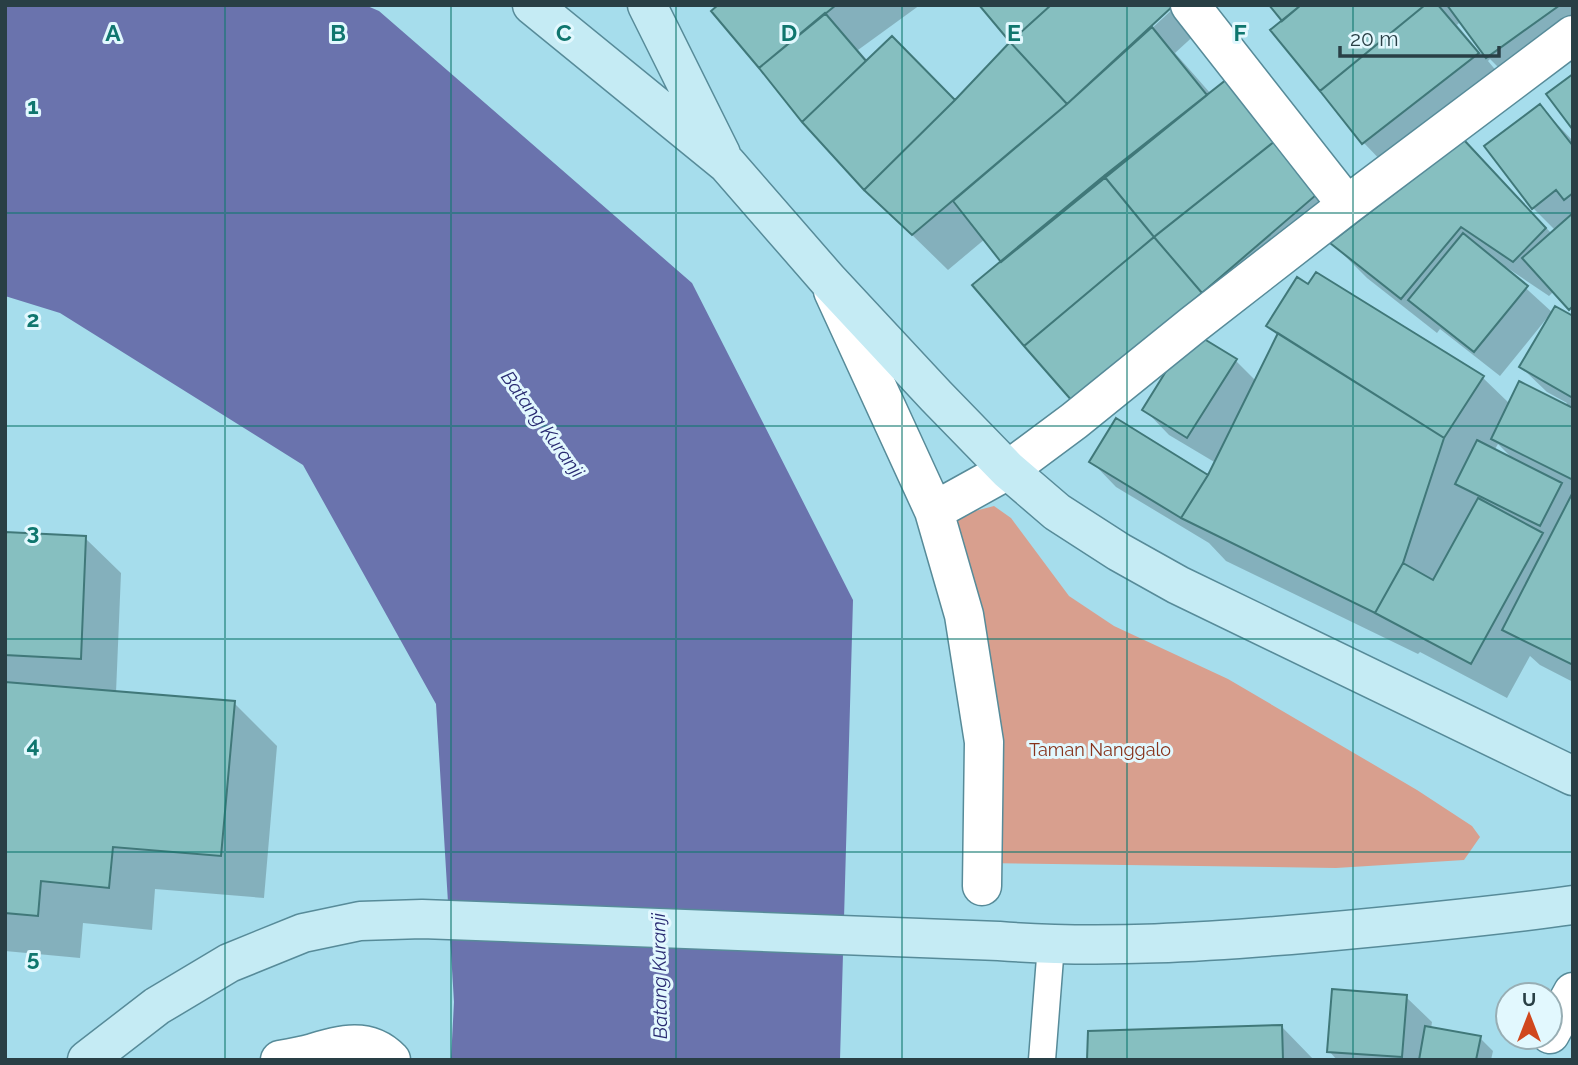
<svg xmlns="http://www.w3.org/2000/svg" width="1578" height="1065" viewBox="0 0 1578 1065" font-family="Raleway,sans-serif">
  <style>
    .green { fill: #d89f8e }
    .water { fill: #6a73ad }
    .shadow { fill: #0003; fill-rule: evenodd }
    .building { fill: #86bfc0; stroke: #407879; stroke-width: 2 }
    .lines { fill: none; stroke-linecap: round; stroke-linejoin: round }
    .service-casing { stroke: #578b99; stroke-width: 29 }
    .minor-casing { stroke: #578b99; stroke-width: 41 }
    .secondary-casing { stroke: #578b99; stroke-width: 41 }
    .service { stroke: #fff; stroke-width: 26 }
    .minor { stroke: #fff; stroke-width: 38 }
    .secondary { stroke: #c5ebf4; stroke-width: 38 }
    .grid { fill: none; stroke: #0f766e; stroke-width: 2; stroke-opacity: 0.55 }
    .labels { text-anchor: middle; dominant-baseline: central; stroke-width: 6; stroke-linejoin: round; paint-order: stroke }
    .park-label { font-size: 18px; fill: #87331b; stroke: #e2f8fe }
    .water-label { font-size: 19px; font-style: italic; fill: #292b72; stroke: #e2f8fe }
    .grid-label { font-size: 23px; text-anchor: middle; font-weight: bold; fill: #0f766e; stroke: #e2f8fe; stroke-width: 6; stroke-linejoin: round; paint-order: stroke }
  </style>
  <rect width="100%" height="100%" fill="#a6ddec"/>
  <path class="green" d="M994 506 1011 518 1069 596 1114 626 1228 679 1417 790 1472 826 1480 837 1464 860 1336 868 982 863 937 521Z"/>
  <path class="water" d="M5 5H365L379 11 692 283 853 600 840 1060H451L454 1002 436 704 303 465 60 313 5 296Z"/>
  <path class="shadow" d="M721 5H920L858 50 868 61 955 103 1066 102 1069 105 1176 6 1199 31 1175 53 1211 94 1346 215 1201 339 1236 361 1256 381 1278 336 1268 325 1482 377 1510 404 1565 406 1567 403 1547 392 1521 367 1549 319 1547 318 1500 376 1440 329 1437 333 1367 278 1332 243 1499 178 1552 234 1556 231 1533 208 1540 106 1573 141V311L1554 291 1549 296 1506 267 1505 269 1553 313 1573 318V682L1540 665 1530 656 1507 698 1420 652 1418 654 1226 561 1209 543 1116 487 1091 461 1210 478 1216 463 1169 435 1144 409 1172 364 1099 426 1074 400 1003 262 985 239 948 270 865 189ZM1498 444 1515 461 1494 451Z
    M1271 5H1573V39L1513 82 1490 59 1488 61 1503 79 1388 168 1363 142 1284 21ZM1461 21 1485 54 1483 56 1457 25Z
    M5 534 85 538 121 573 116 693 234 703 277 746 264 898 155 889 152 930 83 923 80 958 5 951Z
    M1406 997 1432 1022 1431 1029 1480 1038 1493 1051 1491 1060H1337L1329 1051Z
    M1281 1026 1314 1060H1089Z"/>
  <path class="building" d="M718 5H836L759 68 711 11Z
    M979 5H1051L1010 42Z
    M1051 5H1174L1067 104 1010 42Z
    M1269 5H1301L1282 21Z
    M1301 5H1425L1320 91 1270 30Z
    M1425 5H1438L1479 53 1362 144 1320 91Z
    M1447 5H1560L1486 58Z
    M825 13 866 61 802 122 759 68Z
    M1152 27 1207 95 1001 262 953 201 1067 104Z
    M892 36 955 100 864 190 802 122Z
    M1010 42 1067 104 912 235 864 190 955 100Z
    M1573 74V130L1546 94Z
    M1231 76 1280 137 1154 237 1104 176Z
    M1540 104 1573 146V193L1564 200 1556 190 1532 209 1484 146Z
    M1280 137 1323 189 1202 293 1154 237Z
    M1464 140 1546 228 1513 262 1461 227 1401 299 1330 243Z
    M1104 176 1154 237 1024 346 972 285Z
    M1573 213V306L1569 310 1522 258Z
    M1463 233 1528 286 1474 352 1408 300Z
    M1154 237 1202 293 1073 402 1024 346Z
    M1316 272 1484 376 1444 438 1266 326 1297 277 1308 284Z
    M1555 306 1573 316V398L1519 367Z
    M1191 331 1237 359 1187 438 1142 410Z
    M1278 333 1444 438 1403 563 1375 613 1181 518 1208 475Z
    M1519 381 1573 408V480L1491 439Z
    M1116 418 1208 475 1181 518 1089 462Z
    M1477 440 1562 483 1540 526 1455 484Z
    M1573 492V665L1502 630Z
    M1478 498 1543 533 1471 664 1375 613 1403 563 1433 580Z
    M5 532 86 536 81 659 5 655Z
    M5 682 235 701 221 856 113 847 109 888 41 881 38 916 5 913Z
    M1332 989 1407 995 1402 1057 1327 1052Z
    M1282 1025 1283 1060H1087L1088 1031Z
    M1425 1026 1481 1036 1476 1060H1419Z"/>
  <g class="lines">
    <g class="service-casing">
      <path id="service" d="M1042 1060 1051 945"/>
    </g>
    <g class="minor-casing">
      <path id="minor" d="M1190 5 1347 205
        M833 291 934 511 964 615 984 742 982 886
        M934 511 1008 470 1074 421 1194 324 1347 205 1573 35
        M1550 1034 1573 992
        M280 1060C291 1058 302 1056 313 1053 340 1045 368 1036 391 1060"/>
    </g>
    <g class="secondary-casing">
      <path id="secondary" d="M532 5 727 164 828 280 936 396 1008 470 1057 512 1119 552 1178 585 1573 776
        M647 5 721 154
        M87 1060 157 1006 229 963 303 933 360 921 422 919 999 941C1103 949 1208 942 1313 933 1400 925 1486 917 1573 905"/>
    </g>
    <use href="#service" class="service"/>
    <use href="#minor" class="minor"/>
    <use href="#secondary" class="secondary"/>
  </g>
  <path class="grid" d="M225 5V1060M451 5V1060M676 5V1060M902 5V1060M1127 5V1060M1353 5V1060M5 213H1573M5 426H1573M5 639H1573M5 852H1573"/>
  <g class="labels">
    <g class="park-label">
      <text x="1100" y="749">Taman Nanggalo</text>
    </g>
    <g class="water-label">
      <text transform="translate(543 424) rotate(54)">Batang Kuranji</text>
      <text transform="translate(659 976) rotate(-91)">Batang Kuranji</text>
    </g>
  </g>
  <g class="grid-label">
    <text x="113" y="41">A</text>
    <text x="338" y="41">B</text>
    <text x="564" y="41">C</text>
    <text x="789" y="41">D</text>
    <text x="1014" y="41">E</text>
    <text x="1240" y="41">F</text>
    <text x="33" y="114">1</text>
    <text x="33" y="327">2</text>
    <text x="33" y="540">3</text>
    <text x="33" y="753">4</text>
    <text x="33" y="966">5</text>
  </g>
  <rect width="1578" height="1065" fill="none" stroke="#293f45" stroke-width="14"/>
  <g transform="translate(1529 1016)"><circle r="33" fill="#e2f8fe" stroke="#98aeb4" stroke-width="2"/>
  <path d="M0-5L12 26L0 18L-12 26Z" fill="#d0471d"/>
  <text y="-10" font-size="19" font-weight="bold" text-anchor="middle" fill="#293f45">U</text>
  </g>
  <path d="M1340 46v10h159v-10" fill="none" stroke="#293f45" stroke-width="3.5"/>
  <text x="1350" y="46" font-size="21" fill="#293f45" stroke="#e2f8fe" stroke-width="5" paint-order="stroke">20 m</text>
</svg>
